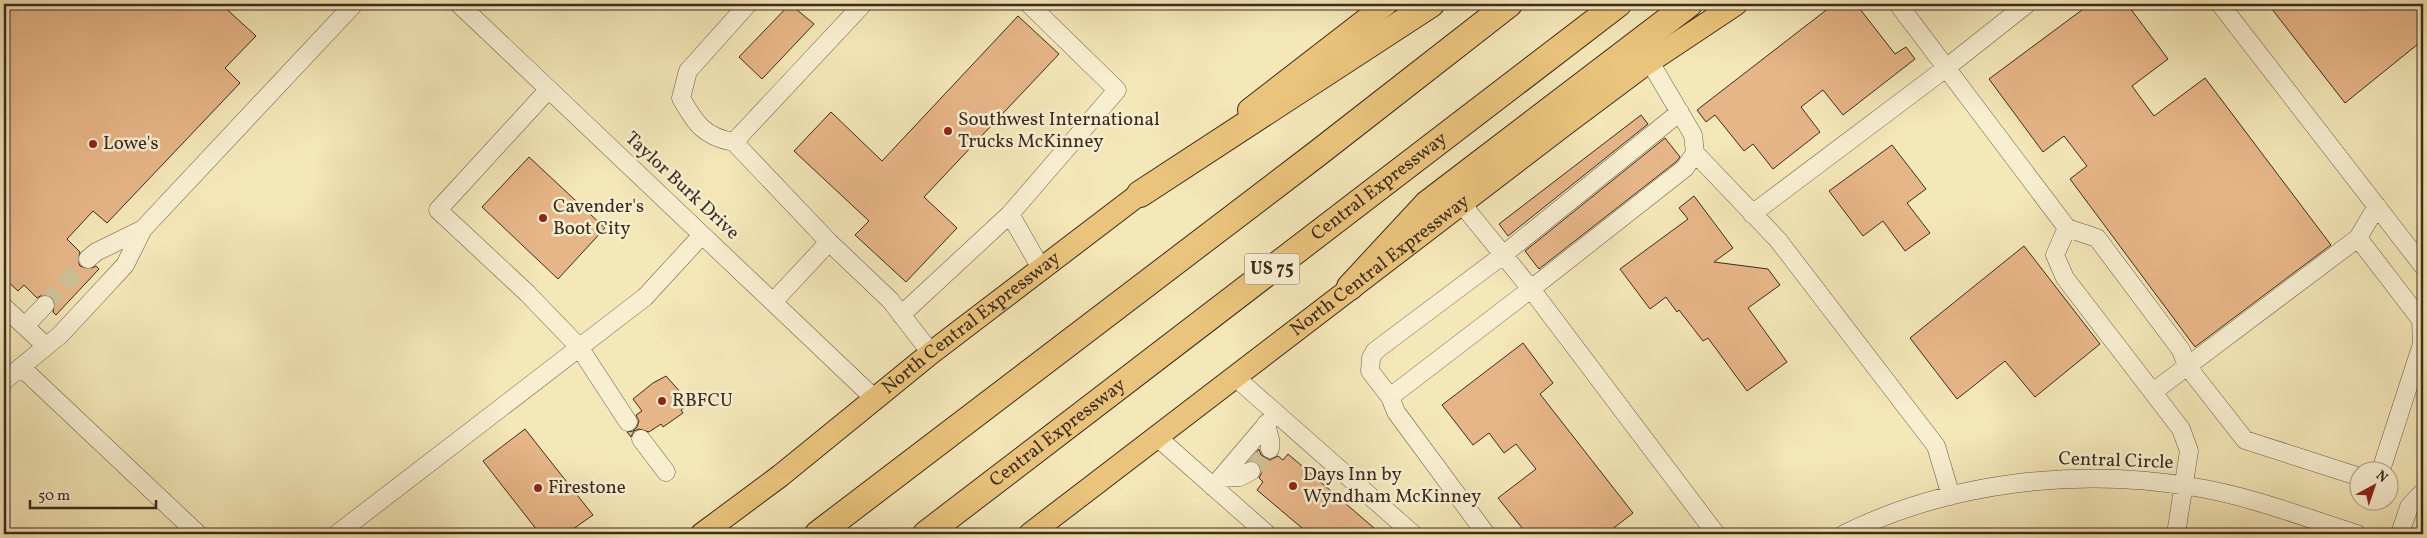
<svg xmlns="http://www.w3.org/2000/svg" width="2427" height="538" viewBox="0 0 2427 538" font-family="Vollkorn,serif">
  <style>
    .building { fill: #e7b688; stroke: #3d2b1f }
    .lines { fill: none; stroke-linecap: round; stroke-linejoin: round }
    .minor-tunnel { stroke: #cfc199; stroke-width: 18; stroke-dasharray: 18 9; stroke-linecap: butt }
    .minor-casing { stroke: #6b5a45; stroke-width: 19 }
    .major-casing { stroke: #3d2b1f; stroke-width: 24 }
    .highway-casing { stroke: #3d2b1f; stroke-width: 28 }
    .minor { stroke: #f8efd1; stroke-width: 18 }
    .major { stroke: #eac47c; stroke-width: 22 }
    .highway { stroke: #eac47c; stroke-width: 26 }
    .poi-dot { fill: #8f2418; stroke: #f8efd1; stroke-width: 2 }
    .labels { text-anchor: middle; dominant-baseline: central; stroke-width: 5; stroke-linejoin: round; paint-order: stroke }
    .shield { fill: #f8efd1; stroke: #756654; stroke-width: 1 }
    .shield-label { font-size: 18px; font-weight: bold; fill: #3d2b1f }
    .poi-label { font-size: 19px; fill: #3d2b1f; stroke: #f8efd1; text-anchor: start }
    .street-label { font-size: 19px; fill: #3d2b1f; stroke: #f8efd1 }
  </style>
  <rect width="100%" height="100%" fill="#f4e7b8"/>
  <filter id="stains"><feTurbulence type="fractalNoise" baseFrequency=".004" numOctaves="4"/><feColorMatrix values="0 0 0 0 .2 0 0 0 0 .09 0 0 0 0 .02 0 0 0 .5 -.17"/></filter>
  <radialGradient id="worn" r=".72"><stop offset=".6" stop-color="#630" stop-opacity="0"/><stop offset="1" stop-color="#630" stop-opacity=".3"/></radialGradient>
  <path class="building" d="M4 4H221L256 36 225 68 240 83 107 223 93 211 67 239 80 252 78 261 80 266 90 269 96 266 99 269 56 315 53 312 55 302 52 297 42 295 37 298 24 285 18 291 4 278Z
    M790 4 814 24 762 79 739 57Z
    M1834 4H1856L1895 54 1906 47 1915 59 1843 115 1823 90 1801 107 1820 132 1773 169 1753 144 1744 151 1715 115 1706 122 1697 110Z
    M2090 4H2127L2168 59 2132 86 2154 116 2205 78 2331 245 2195 347 2070 179 2087 166 2064 136 2043 152 1989 79Z
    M2268 4H2423V40L2345 103Z
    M1018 16 1059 54 924 197 957 228 906 282 855 235 869 221 794 151 831 112 882 161Z
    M1641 115 1648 124 1508 236 1499 224Z
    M1665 138 1680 157 1677 161 1539 269 1525 251Z
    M1892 145 1926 189 1907 203 1930 233 1905 251 1883 221 1863 236 1829 191Z
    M529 157 605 228 558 279 482 207Z
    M1694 196 1733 248 1714 262 1768 269 1780 285 1748 308 1787 362 1747 391 1708 338 1703 341 1679 310 1677 312 1666 297 1650 309 1620 269 1688 219 1679 208Z
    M2024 246 2100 344 2035 397 2005 361 1957 399 1910 338Z
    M1523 343 1553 383 1540 394 1633 513 1606 534H1527L1498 498 1536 469 1516 444 1504 453 1489 433 1473 445 1442 405Z
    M666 376 690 403 681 410 683 413 663 427 661 424 649 432 639 429 634 431 631 437 627 432 633 431 637 427 639 421 636 415 642 411 633 399 653 383Z
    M525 429 593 515 566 534H540L483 461Z
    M1259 449 1261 455 1270 460 1278 456 1283 460 1288 454 1381 534H1309L1257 490 1263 482 1259 478 1262 472 1260 466 1256 462 1249 461Z"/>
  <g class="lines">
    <path class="minor-tunnel" d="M45 305 88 259
      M1251 471 1270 449"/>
    <g class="minor-casing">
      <path id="minor" d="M459 4 875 399
        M1029 4 1117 90 1010 214 1042 270
        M1898 4 2067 228 2097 238 2181 350 2187 366 2245 440 2360 477
        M2220 4 2423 266
        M1650 62 1693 135 1695 153 1685 168 1531 289 1716 534
        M549 89 438 210 527 293 579 347 628 422
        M734 142C704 137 695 123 681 98L688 71 748 4
        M1695 153 1778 240 1936 446 1951 496
        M1461 203 1531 289 1390 397 1396 412 1486 534
        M1752 214 1946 68 2027 4
        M2067 228 2055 255 2065 278 2181 429 2189 451 2176 534
        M2358 238 2421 320 2422 344 2381 470
        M829 242 890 300 931 353
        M88 259 96 252 143 229
        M773 302 829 242 734 142 863 4
        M4 307 46 346
        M901 315 1010 214
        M25 326 45 305
        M21 367 198 534
        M1235 377 1413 534
        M4 381 60 335 101 291 125 265 143 229 354 4
        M2153 392 2358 238 2377 206
        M1390 397 1370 371 1371 358 1375 351 1503 255 1680 112
        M1266 424 1270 439V449
        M1157 437 1267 534
        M641 439 666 472
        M1221 478 1240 477 1251 471
        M1213 487 1276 413
        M337 534 645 297 702 235
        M1844 534C1950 482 2078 467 2194 487 2250 496 2303 517 2357 534
        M2400 534 2409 507 2423 492"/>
    </g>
    <g class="major-casing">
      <g id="major">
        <path d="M1249 110 1386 4"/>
        <path id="s1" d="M702 534 780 476 931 353 1154 183"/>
        <path id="s2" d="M1030 534 1564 125 1643 66 1736 4"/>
      </g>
    </g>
    <g class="highway-casing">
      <g id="highway">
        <path d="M1140 194 1431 4"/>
        <path d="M1350 287 1427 204 1689 4"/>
        <path d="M818 534 1318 153 1509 4"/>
        <path id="s3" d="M926 534 1618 4"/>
      </g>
    </g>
    <use href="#minor" class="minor"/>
    <use href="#major" class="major"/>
    <use href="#highway" class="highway"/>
  </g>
  <g class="poi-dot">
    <circle cx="948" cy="131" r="5"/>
    <circle cx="93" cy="144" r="5"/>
    <circle cx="543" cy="218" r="5"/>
    <circle cx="662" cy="401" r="5"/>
    <circle cx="1293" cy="486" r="5"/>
    <circle cx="538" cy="488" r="5"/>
  </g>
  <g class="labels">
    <rect class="shield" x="1244.5" y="253.5" width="55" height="31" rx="4"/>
    <g class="shield-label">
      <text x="1272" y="269">US 75</text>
    </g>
    <g class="poi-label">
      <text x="958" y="120">Southwest International<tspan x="958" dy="22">Trucks McKinney</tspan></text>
      <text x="103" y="144">Lowe's</text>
      <text x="553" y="207">Cavender's<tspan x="553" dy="22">Boot City</tspan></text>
      <text x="672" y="401">RBFCU</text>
      <text x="1303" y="475">Days Inn by<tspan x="1303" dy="22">Wyndham McKinney</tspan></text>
      <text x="548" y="488">Firestone</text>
    </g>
    <g class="street-label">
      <text transform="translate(682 186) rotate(43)">Taylor Burk Drive</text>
      <text stroke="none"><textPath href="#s3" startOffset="571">Central Expressway</textPath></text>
      <text stroke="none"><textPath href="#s2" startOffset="441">North Central Expressway</textPath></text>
      <text stroke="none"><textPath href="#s1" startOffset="342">North Central Expressway</textPath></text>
      <text stroke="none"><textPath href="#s3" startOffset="166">Central Expressway</textPath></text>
      <text transform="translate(2116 461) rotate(2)">Central Circle</text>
    </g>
  </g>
  <rect width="2427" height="538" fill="none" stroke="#f4e7b8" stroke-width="20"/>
  <rect x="5" y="5" width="2417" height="528" fill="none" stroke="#3d2b1f" stroke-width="2.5"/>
  <rect x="10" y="10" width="2407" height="518" fill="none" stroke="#3d2b1f"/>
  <g transform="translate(2374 486) rotate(40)"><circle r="24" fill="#f8efd1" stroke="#ada18a"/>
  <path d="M0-4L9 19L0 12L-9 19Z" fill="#8f2418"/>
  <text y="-8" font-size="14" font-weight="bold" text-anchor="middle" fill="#3d2b1f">N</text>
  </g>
  <path d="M30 500v8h126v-8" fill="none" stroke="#3d2b1f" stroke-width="2.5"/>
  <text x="38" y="500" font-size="15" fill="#3d2b1f" stroke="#f8efd1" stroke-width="4" paint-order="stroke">50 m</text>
  <rect width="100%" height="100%" filter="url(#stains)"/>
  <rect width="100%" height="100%" fill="url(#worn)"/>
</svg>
